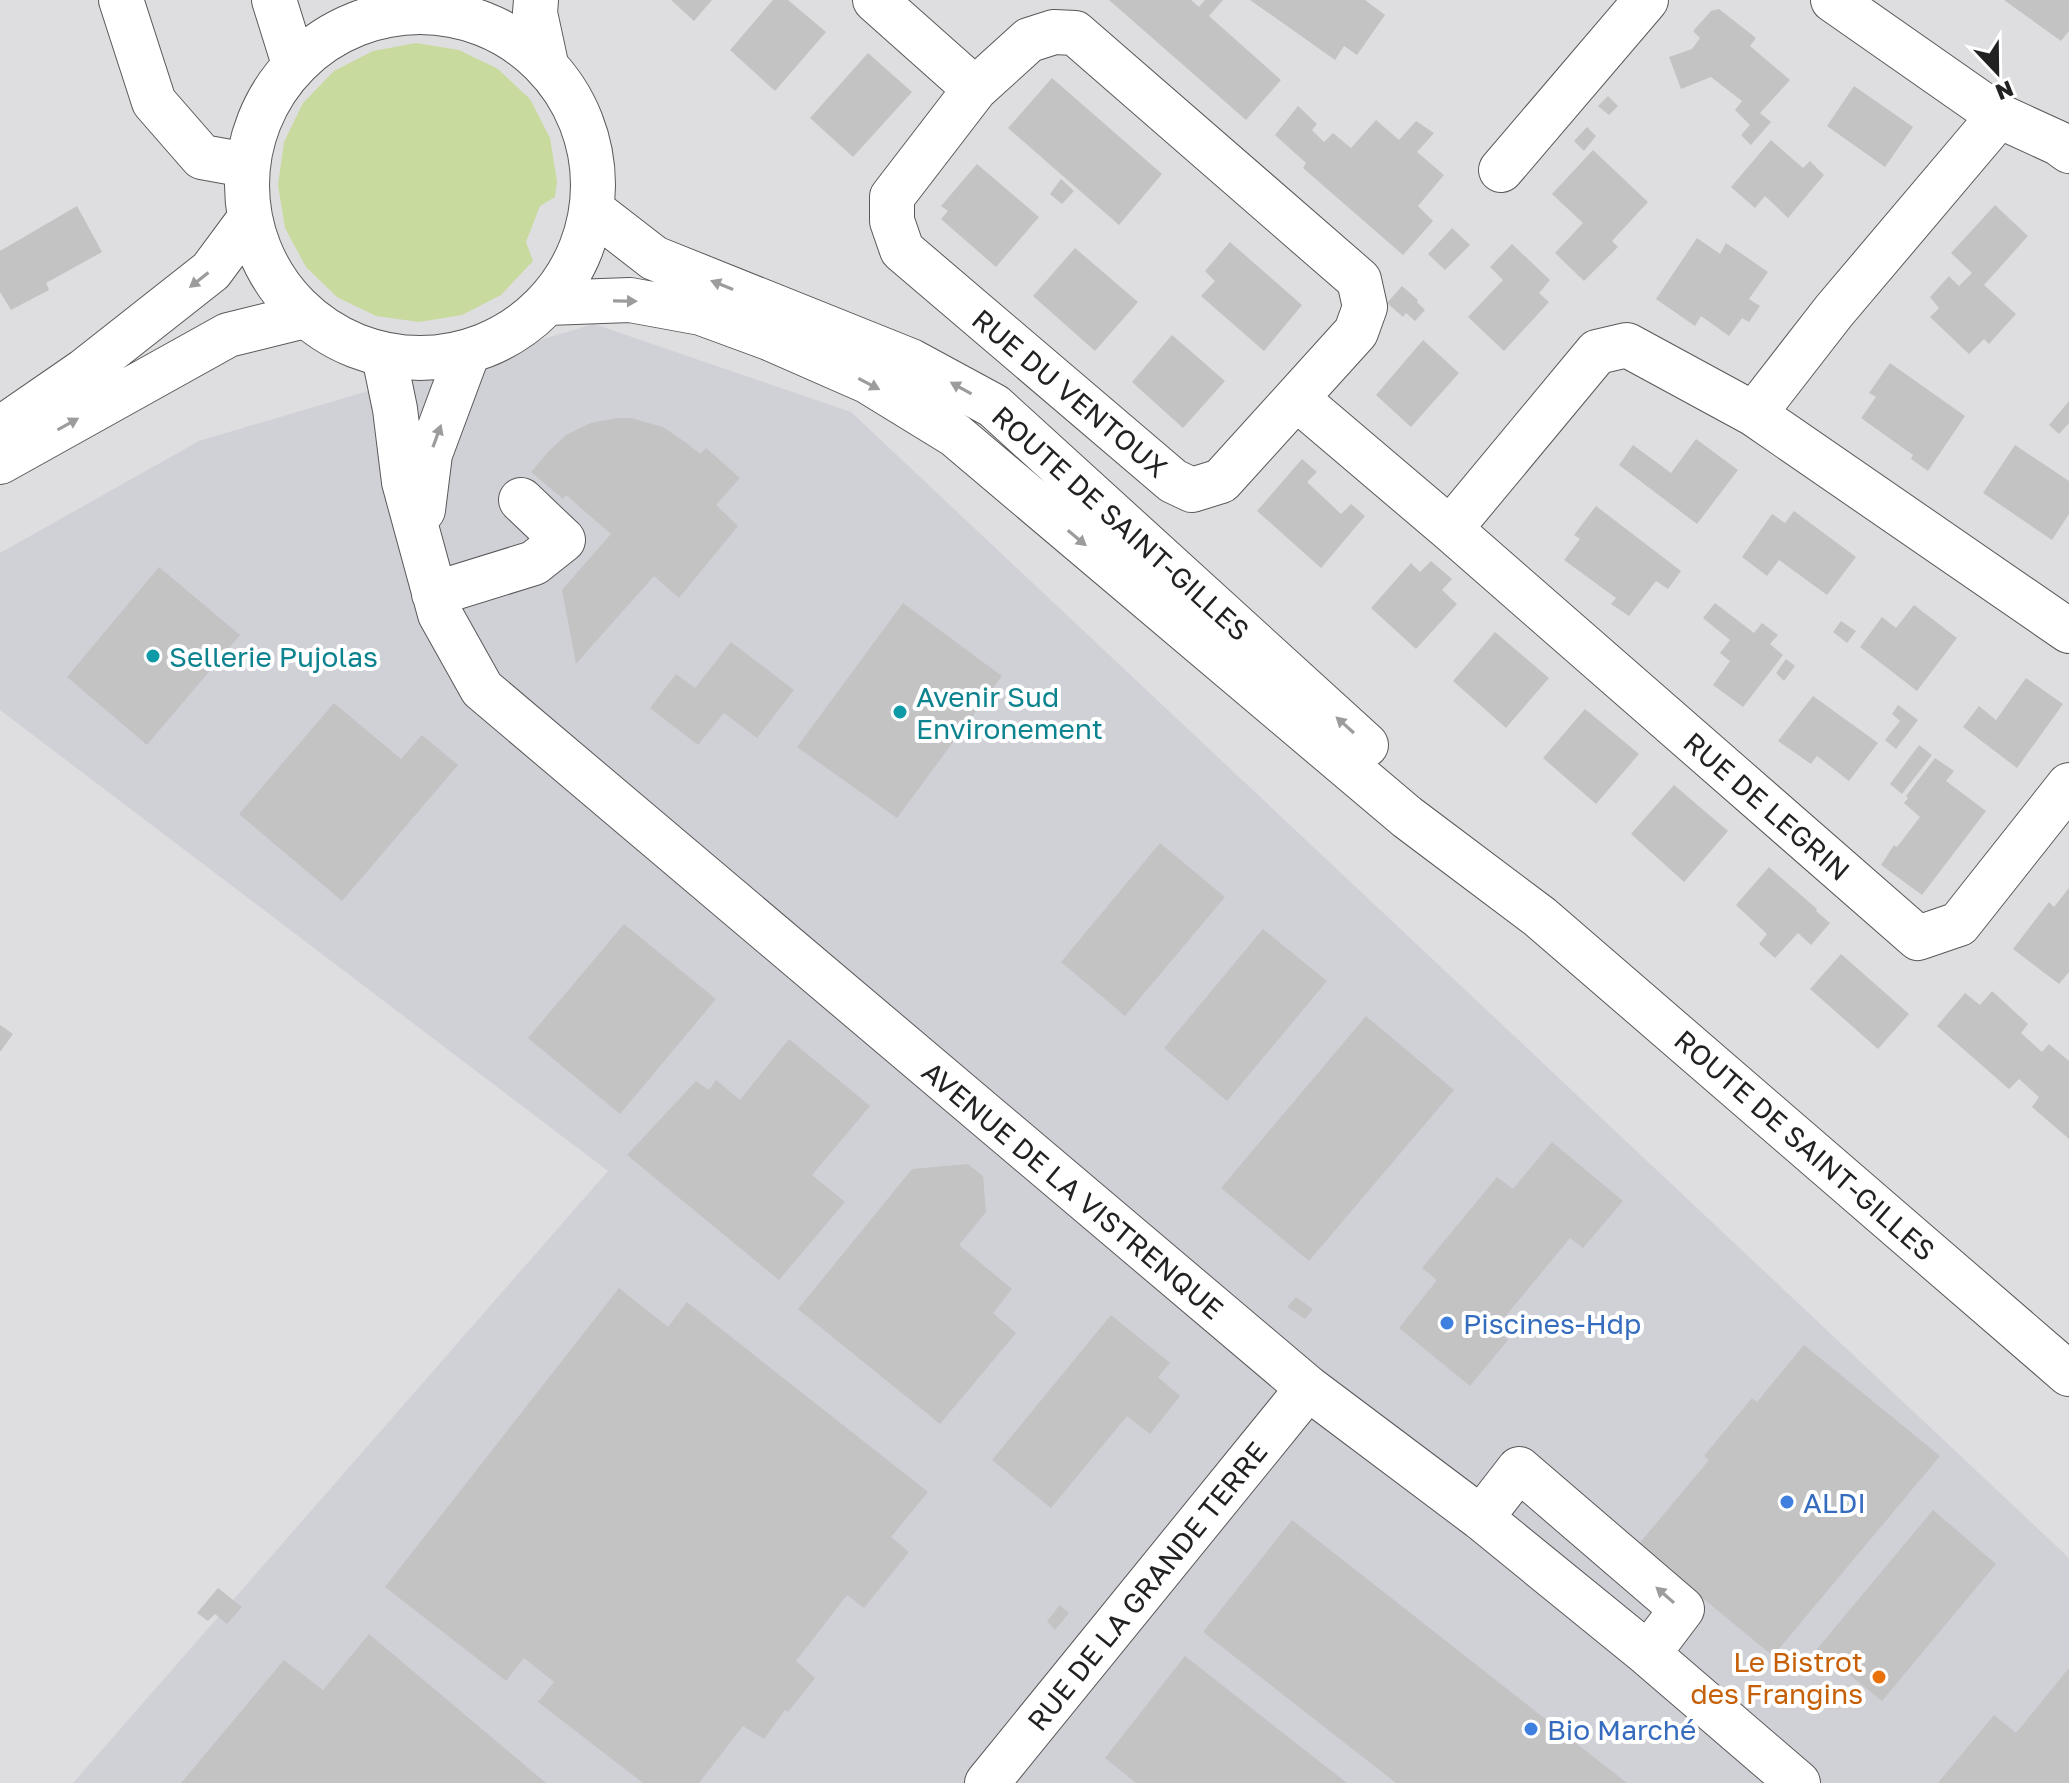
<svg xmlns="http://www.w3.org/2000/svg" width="2069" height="1783" viewBox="0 0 2069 1783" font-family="'Golos Text',sans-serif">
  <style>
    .built { fill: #d0d0d7 }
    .green { fill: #c8da9d }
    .building { fill: #c3c3c4 }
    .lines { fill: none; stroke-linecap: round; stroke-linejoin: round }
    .minor-casing { stroke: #59595a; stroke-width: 46 }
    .major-casing { stroke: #59595a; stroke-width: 46 }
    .minor { stroke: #fff; stroke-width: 44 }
    .major { stroke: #fff; stroke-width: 44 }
    .oneway { fill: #9c9c9c }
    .culture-dot { fill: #0f9aa8; stroke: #fff; stroke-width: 3 }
    .shop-dot { fill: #3f7fe0; stroke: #fff; stroke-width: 3 }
    .food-dot { fill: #e8710a; stroke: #fff; stroke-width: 3 }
    .labels { text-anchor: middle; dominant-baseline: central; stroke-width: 8; stroke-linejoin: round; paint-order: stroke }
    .street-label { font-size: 28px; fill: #222223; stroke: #fff }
    .culture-label { font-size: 28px; fill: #0d838f; stroke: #fff; text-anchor: start }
    .shop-label { font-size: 28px; fill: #366cbe; stroke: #fff; text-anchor: start }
    .food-label { font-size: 28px; fill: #c56008; stroke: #fff; text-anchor: end }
  </style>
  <rect width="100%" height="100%" fill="#dedee0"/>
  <path class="built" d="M594 324 851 412 2069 1558V1783H73L608 1171 0 710V553L199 441Z"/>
  <path class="green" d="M416 43 459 50 498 69 530 99 550 138 557 181 555 197 540 206 526 242 533 261 501 295 462 315 419 322 376 316 337 297 306 267 285 228 278 185 284 142 303 103 334 71 373 51Z"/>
  <path class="building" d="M671 0H712L694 21Z
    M773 0H788L826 32 775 91 730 50Z
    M1109 0H1191L1199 7 1205 0H1223L1209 16 1281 80 1246 120Z
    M1250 0H1365L1385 15 1357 55 1344 46 1335 60Z
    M2004 0H2069V31L2061 41Z
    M1719 9 1756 38 1750 46 1790 80 1760 113 1771 122 1751 145 1741 135 1750 125 1735 110 1742 101 1711 77 1681 89 1669 57 1692 49 1700 38 1693 31 1711 11Z
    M868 53 912 92 853 157 810 118Z
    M1052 78 1162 174 1119 225 1008 128Z
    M1854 86 1913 127 1885 167 1827 126Z
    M1608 96 1618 106 1609 115 1598 106Z
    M1298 106 1317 124 1312 130 1324 142 1333 133 1351 148 1376 120 1399 140 1416 121 1434 133 1417 152 1444 175 1418 206 1433 221 1403 255 1303 168 1306 163 1275 135Z
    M1587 127 1596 136 1584 151 1574 141Z
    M1771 140 1803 168 1810 161 1824 175 1788 218 1765 196 1755 208 1731 187Z
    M1593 150 1648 202 1612 241 1618 247 1584 281 1555 253 1583 223 1552 194Z
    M977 164 1039 217 996 267 941 219 948 211 941 206Z
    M1061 179 1074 191 1062 204 1050 194Z
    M1995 205 2028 236 1984 285 2016 314 1989 344 1984 339 1969 354 1930 317 1939 308 1930 297 1949 276 1959 286 1972 273 1951 253Z
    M77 206 102 252 46 283 49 290 11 310 0 292V251Z
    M1452 228 1470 245 1445 270 1428 254Z
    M1697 238 1720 254 1726 243 1768 272 1749 299 1760 306 1749 322 1742 318 1729 336 1701 316 1695 326 1656 299Z
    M1230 242 1302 305 1264 351 1201 296 1215 281 1205 271Z
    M1512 244 1550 280 1539 293 1549 302 1504 351 1468 317 1503 280 1490 267Z
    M1075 248 1138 302 1095 351 1033 296Z
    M1402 286 1418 300 1417 302 1425 310 1415 321 1406 313 1403 317 1387 303Z
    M1172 335 1225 381 1183 428 1132 382Z
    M1423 340 1459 373 1411 427 1376 395Z
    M1890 363 1965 416 1928 471 1911 459 1913 455 1861 418 1876 397 1869 393Z
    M2069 401V423L2059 434 2049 425Z
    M617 418H631L663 427 685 442 700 454 706 448 740 478 716 505 738 526 679 598 654 576 576 664 562 590 611 534 566 495 563 499 531 472 549 451 566 435 591 423Z
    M1696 439 1738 470 1697 524 1619 465 1633 445 1671 473Z
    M2015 445 2069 481V514L2052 540 1983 493Z
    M1302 459 1317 472 1307 482 1341 514 1351 504 1365 516 1321 568 1257 511Z
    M1596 506 1681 571 1668 589 1656 581 1629 616 1611 604 1616 598 1564 560 1580 539 1574 535Z
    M1794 511 1856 557 1827 595 1779 560 1767 576 1742 557 1772 514 1785 523Z
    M1431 561 1452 579 1442 590 1457 604 1416 649 1371 608 1411 563 1420 572Z
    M159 567 240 635 147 745 67 677Z
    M903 603 1002 676 897 818 797 747Z
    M1715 603 1754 633 1762 623 1778 635 1770 644 1783 655 1743 707 1713 685 1730 661 1720 653 1730 640 1703 618Z
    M1914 605 1957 638 1917 691 1860 647 1882 617 1896 628Z
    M1841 621 1856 631 1847 643 1833 632Z
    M1495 632 1549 678 1506 728 1453 681Z
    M731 642 794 690 757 738 724 713 698 745 650 708 676 674 695 688Z
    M1786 659 1795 666 1784 681 1776 673Z
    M2026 678 2063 704 2017 768 1963 727 1979 706 1996 720Z
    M1813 696 1878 743 1849 781 1817 756 1811 764 1778 741Z
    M334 703 401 759 422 735 458 765 342 901 239 814Z
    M1898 705 1918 720 1896 749 1885 740 1900 721 1892 714Z
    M1585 709 1639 754 1596 804 1543 758Z
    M1919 745 1932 755 1902 794 1890 784Z
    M1935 758 1954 771 1946 781 1986 811 1922 895 1881 865 1894 845 1897 847 1920 817 1904 803 1908 798 1906 796Z
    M1674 785 1728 831 1684 882 1631 834Z
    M1160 843 1225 897 1125 1016 1061 962Z
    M1769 867 1817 909 1816 911 1830 923 1811 945 1798 933 1775 958 1759 944 1767 934 1736 905Z
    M2069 888V972L2059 984 2013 949 2049 902 2054 907Z
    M624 924 716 999 620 1114 528 1038Z
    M1263 929 1327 981 1227 1101 1164 1048Z
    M1841 954 1909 1014 1878 1049 1810 989Z
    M1992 991 2028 1024 2021 1033 2042 1052 2049 1044 2069 1061V1139L2032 1107 2039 1097 2019 1079 2009 1089 1937 1026 1965 993 1980 1005Z
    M1366 1016 1454 1090 1309 1261 1221 1188Z
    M0 1025 13 1034 0 1052Z
    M789 1039 870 1106 812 1175 845 1202 779 1280 627 1155 696 1081 709 1090 716 1080 740 1100Z
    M1552 1142 1623 1201 1583 1248 1570 1238 1495 1329 1508 1340 1470 1386 1399 1328 1437 1280 1422 1268 1497 1177 1513 1189Z
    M968 1164 983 1176 986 1212 959 1245 1012 1289 993 1313 1016 1333 940 1424 798 1309 912 1169Z
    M619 1288 668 1327 687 1302 928 1492 891 1537 909 1552 864 1608 847 1595 796 1661 815 1678 801 1696 788 1712 785 1710 764 1739 743 1726 699 1783H643L538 1702 554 1682 524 1658 506 1681 385 1587Z
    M1296 1297 1313 1309 1305 1319 1287 1307Z
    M1111 1315 1170 1363 1158 1377 1180 1396 1150 1434 1127 1416 1051 1508 992 1460Z
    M1804 1345 1940 1456 1773 1656 1638 1545 1709 1460 1704 1456 1752 1398 1757 1402Z
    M1933 1510 1996 1564 1882 1701 1817 1649Z
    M1292 1520 1627 1783H1396L1203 1632Z
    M218 1588 242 1607 227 1624 215 1614 208 1621 197 1613Z
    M1060 1605 1069 1613 1055 1630 1047 1621Z
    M369 1634 546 1783H181L284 1660 323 1690Z
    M1185 1656 1347 1783H1136L1105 1758Z
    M2069 1668V1783H1938L1994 1715 2016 1733Z"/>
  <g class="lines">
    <g class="minor-casing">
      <path id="minor" d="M121 0 154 102 202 157 246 165
        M875 0 975 89
        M1833 0 1999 116 2058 143 2069 151
        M1054 32 1075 33 1359 280 1365 307 1356 332 1221 481 1192 490 1173 481 902 250 892 221V197L975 89 1029 40Z
        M1999 116 1834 311 1754 414 2069 631
        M1501 170 1646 0
        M384 356 395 409 404 482 440 614 482 689 1308 1388 1481 1518 1648 1654 1798 1783
        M1297 399 1450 529 1918 938 1959 924 2069 785
        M423 510 430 454 468 352
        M1450 529 1597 352 1627 345 1754 414
        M434 594 534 563 563 540 521 500
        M1481 1518 1519 1469 1682 1609 1648 1654
        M987 1783 1308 1388"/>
    </g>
    <g class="major-casing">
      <path id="major" d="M274 0 294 64
        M536 0 535 13 546 64
        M247 185a173 173 0 1 1 346 0a173 173 0 1 1-346 0Z
        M592 210 654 258 911 361 994 406 1366 745
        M547 303 630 300 701 313 769 338 867 381 955 435 1407 817 1540 917 2069 1374
        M0 429 84 371 211 271 248 221
        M0 462 228 335 305 316"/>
    </g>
    <use href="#minor" class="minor"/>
    <use href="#major" class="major"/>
  </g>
  <defs><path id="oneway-solid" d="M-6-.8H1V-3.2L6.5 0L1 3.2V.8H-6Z" transform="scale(2)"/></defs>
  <g class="oneway">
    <use href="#oneway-solid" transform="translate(199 280) rotate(142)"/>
    <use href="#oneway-solid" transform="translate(722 285) rotate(-158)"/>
    <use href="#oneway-solid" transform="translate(625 301) rotate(1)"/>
    <use href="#oneway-solid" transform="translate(869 384) rotate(28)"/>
    <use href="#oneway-solid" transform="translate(961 388) rotate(-151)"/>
    <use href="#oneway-solid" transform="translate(68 424) rotate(-29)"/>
    <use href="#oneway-solid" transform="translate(437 436) rotate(-70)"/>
    <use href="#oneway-solid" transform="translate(1077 538) rotate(40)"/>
    <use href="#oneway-solid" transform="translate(1345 725) rotate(-138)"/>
    <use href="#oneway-solid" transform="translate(1665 1595) rotate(-139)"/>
  </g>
  <g class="culture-dot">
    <circle cx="153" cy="656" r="8"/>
    <circle cx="900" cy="712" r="8"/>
  </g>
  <g class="shop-dot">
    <circle cx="1447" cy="1323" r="8"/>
    <circle cx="1787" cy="1502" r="8"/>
    <circle cx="1531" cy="1729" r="8"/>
  </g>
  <circle class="food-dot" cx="1879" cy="1677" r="8"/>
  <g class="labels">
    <g class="street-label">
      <text transform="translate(1070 393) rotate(40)">RUE DU VENTOUX</text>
      <text transform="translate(1121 523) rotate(42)">ROUTE DE SAINT-GILLES</text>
      <text transform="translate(1767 806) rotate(41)">RUE DE LEGRIN</text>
      <text transform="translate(1805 1145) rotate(41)">ROUTE DE SAINT-GILLES</text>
      <text transform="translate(1073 1190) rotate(40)">AVENUE DE LA VISTRENQUE</text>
      <text transform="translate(1147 1586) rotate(-51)">RUE DE LA GRANDE TERRE</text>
    </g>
    <g class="culture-label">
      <text x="169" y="656">Sellerie Pujolas</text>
      <text x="916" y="696">Avenir Sud<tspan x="916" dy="32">Environement</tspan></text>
    </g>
    <g class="shop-label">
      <text x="1463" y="1323">Piscines-Hdp</text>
      <text x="1803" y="1502">ALDI</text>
      <text x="1547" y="1729">Bio Marché</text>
    </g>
    <g class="food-label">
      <text x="1863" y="1661">Le Bistrot<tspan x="1863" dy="32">des Frangins</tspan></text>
    </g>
  </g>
  <g transform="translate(1997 72) rotate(158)" stroke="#ffffff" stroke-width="6" paint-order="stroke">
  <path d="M0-6L14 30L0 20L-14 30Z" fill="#222223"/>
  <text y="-12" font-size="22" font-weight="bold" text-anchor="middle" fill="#222223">N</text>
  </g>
</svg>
